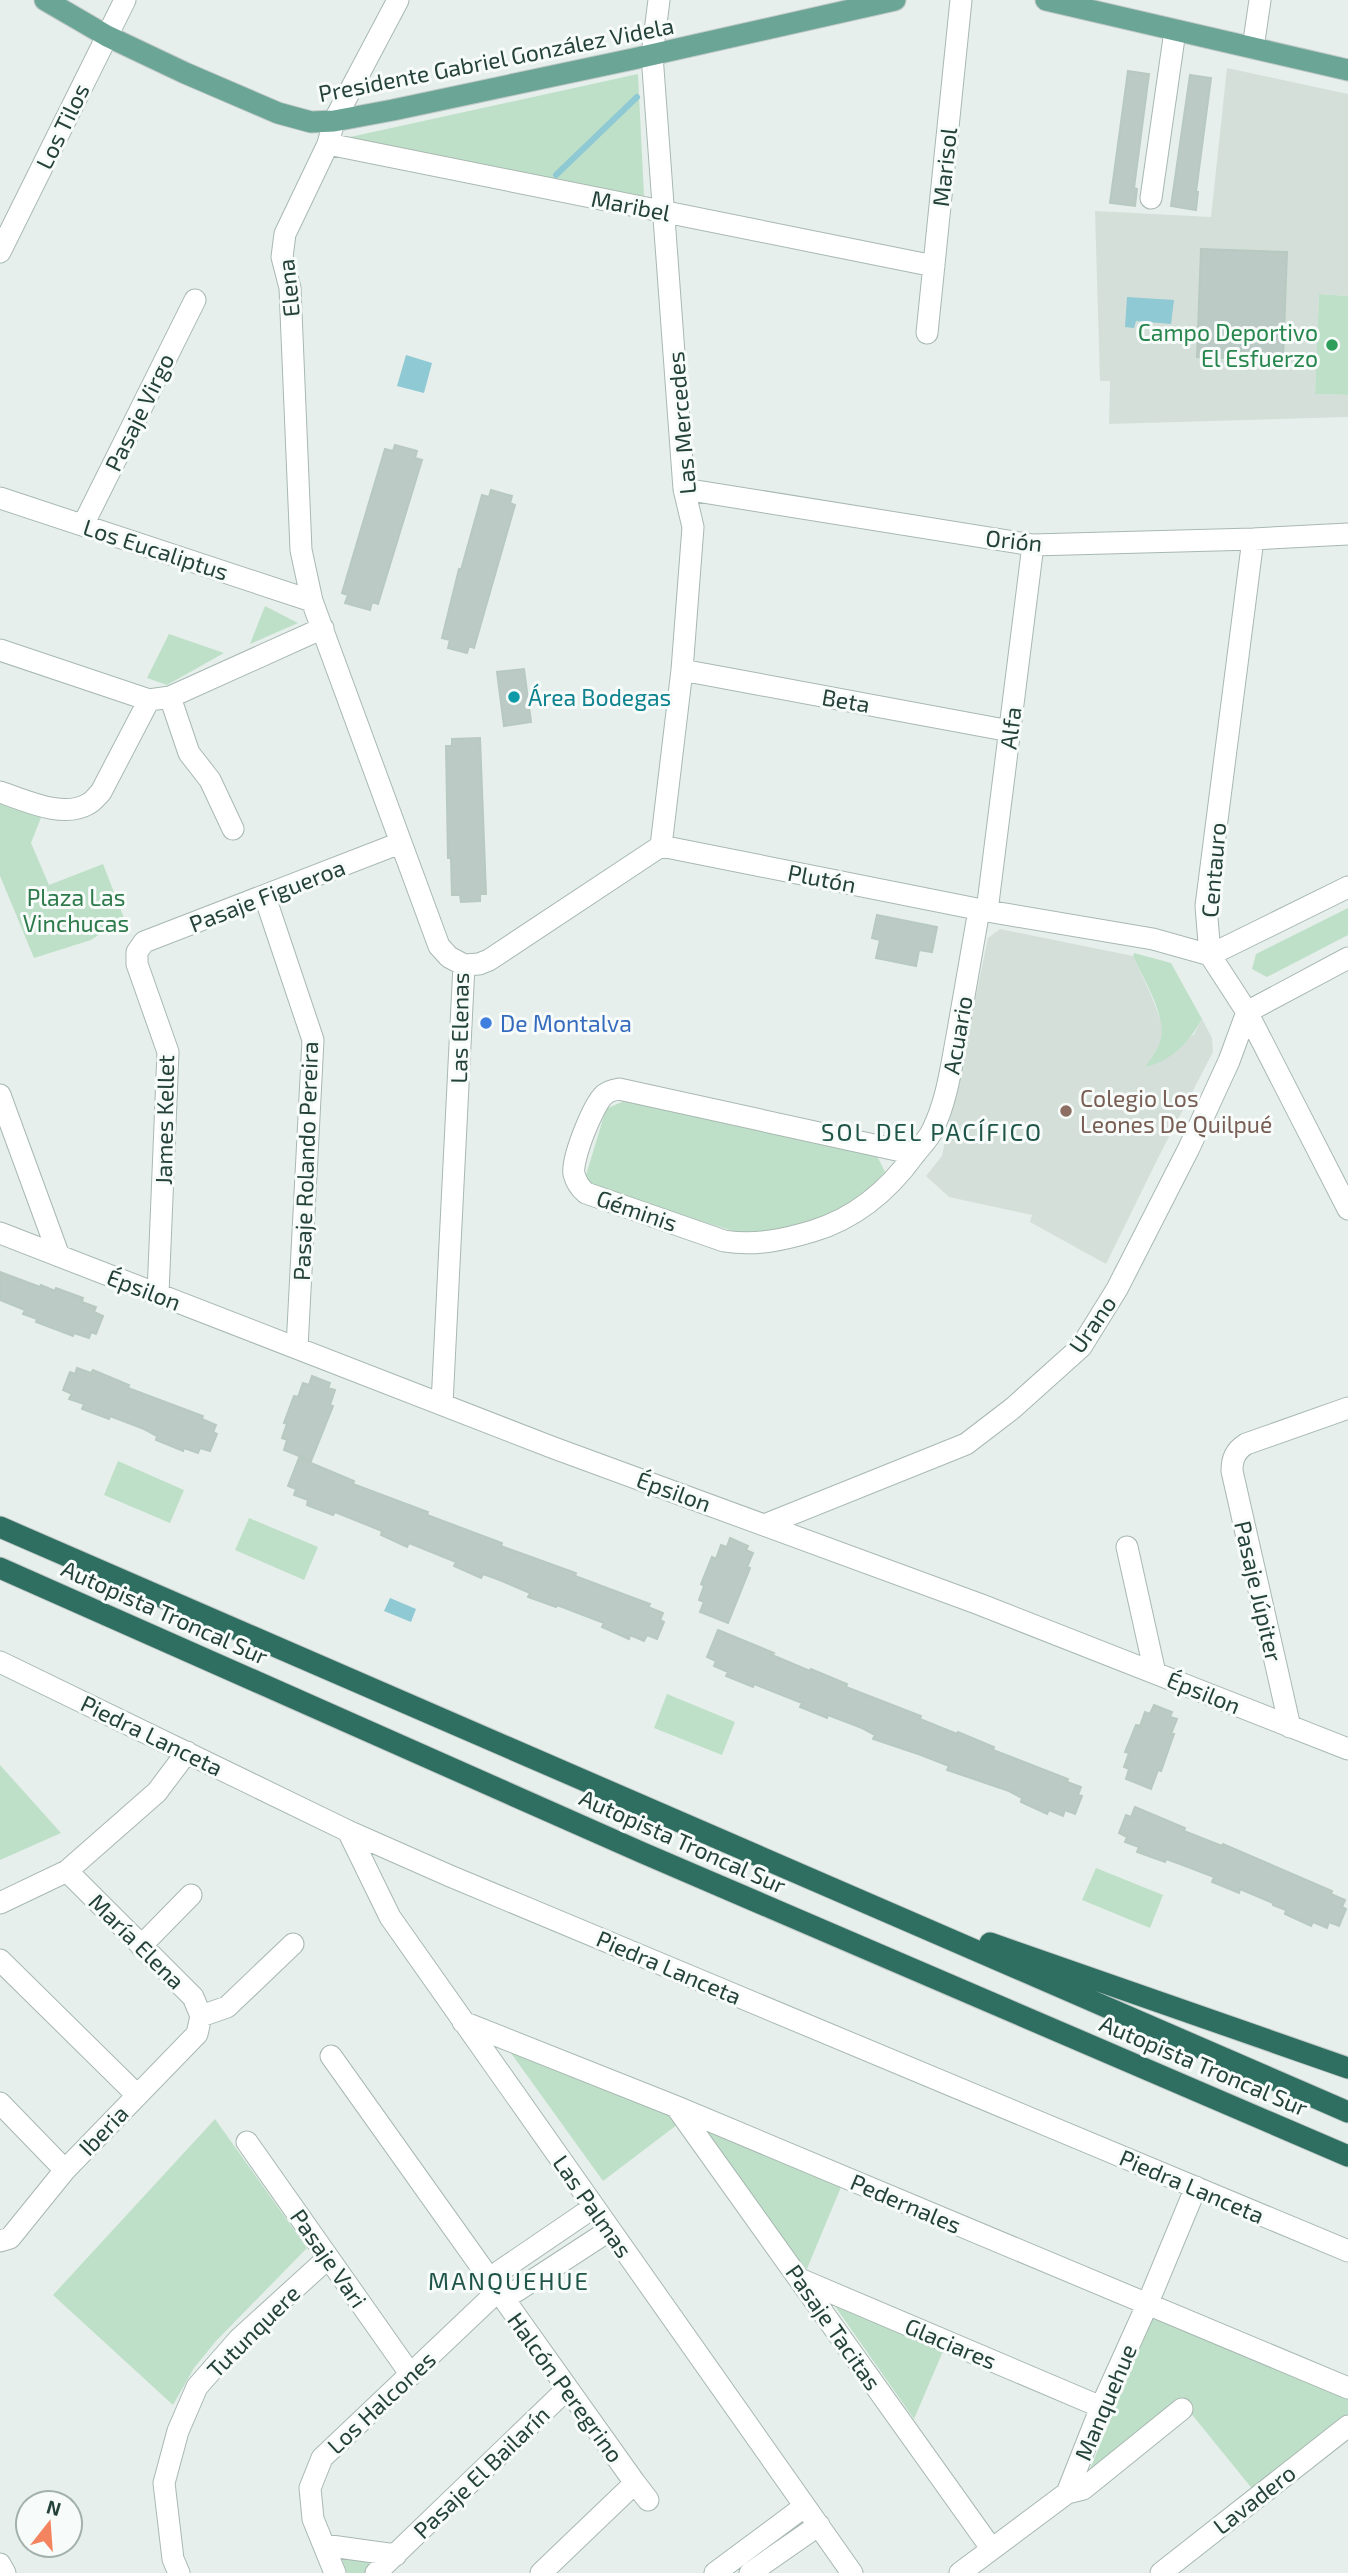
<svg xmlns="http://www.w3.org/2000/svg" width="1348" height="2573" viewBox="0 0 1348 2573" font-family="'Exo 2',sans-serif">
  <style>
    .built { fill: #d4dfda }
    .green { fill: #bfe0c8 }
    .water { fill: #8ec9d4 }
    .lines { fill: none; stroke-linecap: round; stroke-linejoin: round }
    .stream { stroke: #8ec9d4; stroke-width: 6 }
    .building { fill: #bbcac4; stroke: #b8c9c2; stroke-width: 2 }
    .minor-casing { stroke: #a8b8b2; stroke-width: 23 }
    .major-casing { stroke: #c2cac8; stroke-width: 23 }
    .highway-casing { stroke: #c2cac8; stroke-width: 23 }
    .minor { stroke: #fff; stroke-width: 21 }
    .major { stroke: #6aa596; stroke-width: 21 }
    .highway { stroke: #2f6f62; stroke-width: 21 }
    .leisure-dot { fill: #2e9e5b; stroke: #f7fbf9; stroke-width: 2.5 }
    .culture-dot { fill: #0f9aa8; stroke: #f7fbf9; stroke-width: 2.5 }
    .shop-dot { fill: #3f7fe0; stroke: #f7fbf9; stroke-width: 2.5 }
    .education-dot { fill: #8d6e63; stroke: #f7fbf9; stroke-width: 2.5 }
    .labels { text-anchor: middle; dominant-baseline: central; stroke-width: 6; stroke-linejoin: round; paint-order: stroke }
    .street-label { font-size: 23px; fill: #24423a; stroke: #f7fbf9 }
    .leisure-label { font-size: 23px; fill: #27864d; stroke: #f7fbf9; text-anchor: end }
    .culture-label { font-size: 23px; fill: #0d838f; stroke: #f7fbf9; text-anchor: start }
    .park-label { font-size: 23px; fill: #2d7a4b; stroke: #f7fbf9 }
    .shop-label { font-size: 23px; fill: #366cbe; stroke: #f7fbf9; text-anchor: start }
    .education-label { font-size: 23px; fill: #785e54; stroke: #f7fbf9; text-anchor: start }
    .neighbourhood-label { font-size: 24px; letter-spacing: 2px; fill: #1f5548; stroke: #f7fbf9 }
  </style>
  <rect width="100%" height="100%" fill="#e6efeb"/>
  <path class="built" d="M1227 68 1348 94V296L1319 294 1315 394 1348 395V417L1109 424 1110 381H1100L1095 211 1211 217Z
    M1000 929 1133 956 1151 995 1163 1026 1161 1042 1146 1067 1194 1034 1202 1019 1212 1038 1213 1052 1158 1158 1106 1264 1030 1222 1032 1215 949 1197 926 1176 942 1156 988 938Z"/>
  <path class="green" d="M638 74 644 196 341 139Z
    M1319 294 1348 296V395L1315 394Z
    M265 606 298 623 250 644Z
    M169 634 224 653 167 685 147 678Z
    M0 800 42 815 31 843 49 885 103 864 124 918 91 940 34 958 0 876Z
    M1348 908V935L1267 977 1252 969 1256 954Z
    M1134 953 1171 963 1202 1019C1189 1042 1172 1061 1145 1067 1151 1058 1159 1048 1161 1038 1166 1015 1143 978 1133 956Z
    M624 1101 877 1156 885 1172 848 1209 797 1228 747 1235 593 1189 586 1175 606 1109Z
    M118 1461 184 1490 170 1523 104 1495Z
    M249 1518 318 1547 304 1580 235 1550Z
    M667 1694 735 1722 722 1755 654 1728Z
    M0 1765 61 1833 0 1860Z
    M1096 1868 1163 1895 1150 1928 1082 1900Z
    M508 2049 682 2121 603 2181Z
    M215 2119 307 2248 216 2341 194 2368 173 2405 53 2295Z
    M702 2130 841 2187 806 2271Z
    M832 2302 944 2349 914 2419Z
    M1153 2317 1348 2397V2414L1254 2491 1181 2401 1087 2476Z
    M341 2556 381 2562 369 2573H347Z"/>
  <path class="water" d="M1127 297 1174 300 1171 324 1136 321 1134 328 1125 327Z
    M406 355 432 363 424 393 397 386Z
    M390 1598 416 1609 411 1622 384 1611Z"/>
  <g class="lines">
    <path class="stream" d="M556 175 637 97"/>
  </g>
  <path class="building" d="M1128 71 1149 74 1134 188 1137 189 1135 206 1110 203Z
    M1190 75 1211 78 1196 192H1198L1196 210 1171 206Z
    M1201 249 1287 252 1283 360 1197 357Z
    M395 445 417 451 415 458 422 460 378 604 372 602 370 610 345 603 348 595 342 593 385 449 393 451Z
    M491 490 512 496 510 503 515 505 474 648 469 646 467 653 448 648 450 640 442 638 459 569 461 570 482 495 489 497Z
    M524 669 531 722 504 726 497 672Z
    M480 738 486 894H480V901L461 902 460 895H452L451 858H448L446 746H452V739Z
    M877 915 937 927 932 952 919 950 916 966 876 958 880 940 872 938Z
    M0 1272 40 1287 41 1285 55 1291 56 1288 83 1298 82 1302 96 1307 94 1312 103 1316 96 1334 91 1332 89 1338 74 1333 73 1336 36 1322 37 1319 23 1314 25 1310 0 1300Z
    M77 1368 91 1373 93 1370 129 1385 128 1388 203 1416 202 1419 216 1425 213 1432 217 1434 210 1451 200 1448 198 1453 184 1448 183 1451 156 1440 157 1436 144 1429 110 1416 109 1419 82 1409 84 1404 69 1399 72 1394 63 1390 70 1372 75 1374Z
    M312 1376 330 1383 328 1388 335 1390 330 1405 333 1406 311 1461 284 1450 287 1440 282 1438 287 1424 284 1423 294 1396 298 1397 303 1383 309 1385Z
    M299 1458 354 1481 353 1484 428 1512 427 1515 502 1543 501 1546 576 1573 575 1576 650 1604 648 1607 663 1613 660 1620 664 1622 657 1639 647 1635 644 1641 630 1635 629 1639 602 1627 604 1623 557 1605 556 1607 528 1597 530 1593 497 1579 483 1574 481 1578 454 1566 456 1562 409 1543 407 1547 381 1535 382 1531 335 1512 333 1515 307 1505 308 1500 294 1495 296 1489 288 1486Z
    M730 1538 748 1546 746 1550 753 1553 747 1567 750 1568 728 1623 700 1612 704 1602 699 1600 704 1586 701 1584 712 1557 716 1559 721 1545 727 1547Z
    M718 1630 774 1653 772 1655 810 1671 811 1669 847 1684 846 1687 921 1716 920 1719 957 1734 958 1732 994 1747 993 1750 1068 1779 1067 1782 1081 1787 1078 1795 1082 1796 1075 1814 1065 1810 1063 1816 1049 1810 1047 1814 1021 1802 1022 1798 1009 1791 947 1770 949 1766 921 1755 873 1739 875 1735 862 1728 828 1715 827 1718 800 1707 802 1703 754 1684 753 1687 726 1676 728 1672 714 1666 716 1661 707 1657Z
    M1154 1705 1172 1712 1170 1717 1177 1719 1171 1734H1174L1161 1771 1158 1770 1151 1789 1126 1779 1129 1769 1124 1767 1129 1753 1125 1752 1136 1725 1140 1726 1145 1712 1150 1714Z
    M1135 1807 1185 1828 1184 1831 1222 1846 1223 1844 1332 1891 1331 1894 1345 1900 1342 1907 1346 1909 1339 1926 1329 1922 1327 1928 1313 1922 1311 1926 1285 1914 1286 1910 1273 1905V1903L1240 1889 1239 1893 1212 1882 1214 1877 1180 1864 1166 1859 1165 1862 1137 1852 1139 1847 1125 1842 1127 1837 1119 1833 1126 1815 1131 1817Z"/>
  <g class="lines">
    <g class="minor-casing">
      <path id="minor" d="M398 0 334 121 328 144 285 234 282 257 290 288 301 550 312 601 439 946 449 957 464 965
        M659 0 652 55 684 489 693 527 682 670 661 846
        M1253 48 1260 0
        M328 144 934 266
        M1151 198 1175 31
        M0 252 125 0
        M927 333 961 0
        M684 489 1033 545 1253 539 1348 534
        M0 498 312 601
        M83 525 195 300
        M1253 539 1206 906 1210 955 1247 1012 1348 1209
        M0 650 149 700
        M682 670 1010 731
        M170 697 189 753 210 780 233 829
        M0 792C25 800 63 819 88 804 93 802 97 796 101 792L149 700 170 697 323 628
        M265 897 313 1040 297 1348
        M987 911 1033 545
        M1210 955 1348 887
        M464 965 479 964 489 960 661 846 987 911 1153 939 1210 955
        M1247 1012 1348 958
        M0 1095 59 1256
        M915 1154 619 1089C613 1090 608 1091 604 1095 593 1105 571 1160 574 1174 576 1182 580 1188 586 1193L724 1241C756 1246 783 1240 813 1231 856 1218 888 1191 914 1155 920 1147 929 1139 933 1129 947 1100 951 1068 957 1036 964 994 972 952 979 910
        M0 1233 554 1448 979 1604 1348 1749
        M158 1294 168 1052 137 964V952L144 942 400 843
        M442 1404 464 965
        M767 1524 966 1444 1013 1408 1081 1347 1117 1289 1189 1148 1229 1061 1247 1012
        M1127 1547 1155 1673
        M0 1662 348 1831 450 1876 1348 2251
        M1290 1727 1232 1471C1232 1459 1235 1451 1246 1444L1348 1408
        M348 1831 390 1917 852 2573
        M67 1871 193 1997 201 2016
        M0 1903 67 1871 157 1792 187 1752
        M141 1946 191 1895
        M0 1960 137 2095
        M201 2016 227 2007 293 1944
        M463 2022 677 2107 1348 2388
        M331 2056 635 2483
        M0 2103 65 2170
        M677 2108 991 2548
        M247 2142 411 2375
        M0 2241 10 2238 65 2170 197 2034 201 2016
        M802 2280 1101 2407
        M498 2291 515 2292 610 2230
        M1067 2493 1083 2489 1182 2409
        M324 2545 396 2555
        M0 2564 5 2573
        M179 2573 173 2559 164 2483 178 2431 197 2387 239 2339 328 2258
        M335 2573 313 2519 310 2488 322 2458 498 2291 500 2271 594 2207
        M376 2573 567 2389
        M541 2573 635 2483 648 2500
        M715 2573 805 2506
        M750 2573 819 2525
        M960 2573 1067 2493 1101 2407 1147 2305 1196 2187
        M1161 2573 1348 2426"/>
    </g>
    <g class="major-casing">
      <path id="major" d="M45 0 107 36 185 73 278 113 311 122 334 121 393 110 633 59 895 0
        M1046 0 1348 70"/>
    </g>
    <g class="highway-casing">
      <path id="highway" d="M0 1527 1348 2112
        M0 1568 643 1853 1348 2156
        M990 1943 1348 2068"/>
    </g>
    <use href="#minor" class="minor"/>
    <use href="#major" class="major"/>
    <use href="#highway" class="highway"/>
  </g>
  <circle class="leisure-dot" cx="1332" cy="345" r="7"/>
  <circle class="culture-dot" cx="514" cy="697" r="7"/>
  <circle class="shop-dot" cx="486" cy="1023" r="7"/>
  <circle class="education-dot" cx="1066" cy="1111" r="7"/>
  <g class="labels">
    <g class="street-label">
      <text transform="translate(496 59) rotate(-11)">Presidente Gabriel González Videla</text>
      <text transform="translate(62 126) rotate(-64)">Los Tilos</text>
      <text transform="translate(944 167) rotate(-84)">Marisol</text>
      <text transform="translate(631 205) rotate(11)">Maribel</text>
      <text transform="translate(288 288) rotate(-96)">Elena</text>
      <text transform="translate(139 412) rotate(-64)">Pasaje Virgo</text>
      <text transform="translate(681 423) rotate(-95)">Las Mercedes</text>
      <text transform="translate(1014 540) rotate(6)">Orión</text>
      <text transform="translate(156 549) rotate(18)">Los Eucaliptus</text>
      <text transform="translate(846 700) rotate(10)">Beta</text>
      <text transform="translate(1010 728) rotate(-83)">Alfa</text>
      <text transform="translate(1213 870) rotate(-85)">Centauro</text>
      <text transform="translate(822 878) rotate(11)">Plutón</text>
      <text transform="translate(267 895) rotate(-21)">Pasaje Figueroa</text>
      <text transform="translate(459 1028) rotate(-89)">Las Elenas</text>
      <text transform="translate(957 1035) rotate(-80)">Acuario</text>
      <text transform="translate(164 1120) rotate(-89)">James Kellet</text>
      <text transform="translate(305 1161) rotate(-88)">Pasaje Rolando Pereira</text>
      <text transform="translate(637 1210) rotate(19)">Géminis</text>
      <text transform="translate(144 1289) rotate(21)">Épsilon</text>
      <text transform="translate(1092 1324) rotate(-55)">Urano</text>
      <text transform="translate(674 1491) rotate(20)">Épsilon</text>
      <text transform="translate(1259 1591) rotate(77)">Pasaje Júpiter</text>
      <text transform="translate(165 1612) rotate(24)">Autopista Troncal Sur</text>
      <text transform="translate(1204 1692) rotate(22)">Épsilon</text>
      <text transform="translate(152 1735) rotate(26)">Piedra Lanceta</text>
      <text transform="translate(683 1841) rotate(24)">Autopista Troncal Sur</text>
      <text transform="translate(137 1941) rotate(45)">María Elena</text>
      <text transform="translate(669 1967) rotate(23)">Piedra Lanceta</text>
      <text transform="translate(1204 2065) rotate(23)">Autopista Troncal Sur</text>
      <text transform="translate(103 2130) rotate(-46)">Iberia</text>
      <text transform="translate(1192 2186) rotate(23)">Piedra Lanceta</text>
      <text transform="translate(906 2203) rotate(23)">Pedernales</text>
      <text transform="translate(593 2206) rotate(55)">Las Palmas</text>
      <text transform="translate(329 2258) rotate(55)">Pasaje Vari</text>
      <text transform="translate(834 2327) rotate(55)">Pasaje Tacitas</text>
      <text transform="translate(253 2331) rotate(-45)">Tutunquere</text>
      <text transform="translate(951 2343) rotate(23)">Glaciares</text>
      <text transform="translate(566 2387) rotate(54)">Halcón Peregrino</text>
      <text transform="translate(381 2402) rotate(-43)">Los Halcones</text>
      <text transform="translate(1105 2402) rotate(-67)">Manquehue</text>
      <text transform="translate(481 2472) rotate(-44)">Pasaje El Bailarín</text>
      <text transform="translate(1254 2499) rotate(-38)">Lavadero</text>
    </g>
    <g class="leisure-label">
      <text x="1318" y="332">Campo Deportivo<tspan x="1318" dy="26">El Esfuerzo</tspan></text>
    </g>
    <g class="culture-label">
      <text x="528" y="697">Área Bodegas</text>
    </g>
    <g class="park-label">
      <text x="76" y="897">Plaza Las<tspan x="76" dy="26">Vinchucas</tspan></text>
    </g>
    <g class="shop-label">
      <text x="500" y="1023">De Montalva</text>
    </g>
    <g class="education-label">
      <text x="1080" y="1098">Colegio Los<tspan x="1080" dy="26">Leones De Quilpué</tspan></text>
    </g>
    <g class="neighbourhood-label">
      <text x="932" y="1131">SOL DEL PACÍFICO</text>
      <text x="509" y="2280">MANQUEHUE</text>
    </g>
  </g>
  <g transform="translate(49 2524) rotate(17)"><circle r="33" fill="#f7fbf9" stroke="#a3b1ad" stroke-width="2"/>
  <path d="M0-5L12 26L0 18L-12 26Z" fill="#f4845f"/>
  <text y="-10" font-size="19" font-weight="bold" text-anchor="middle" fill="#24423a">N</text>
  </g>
</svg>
